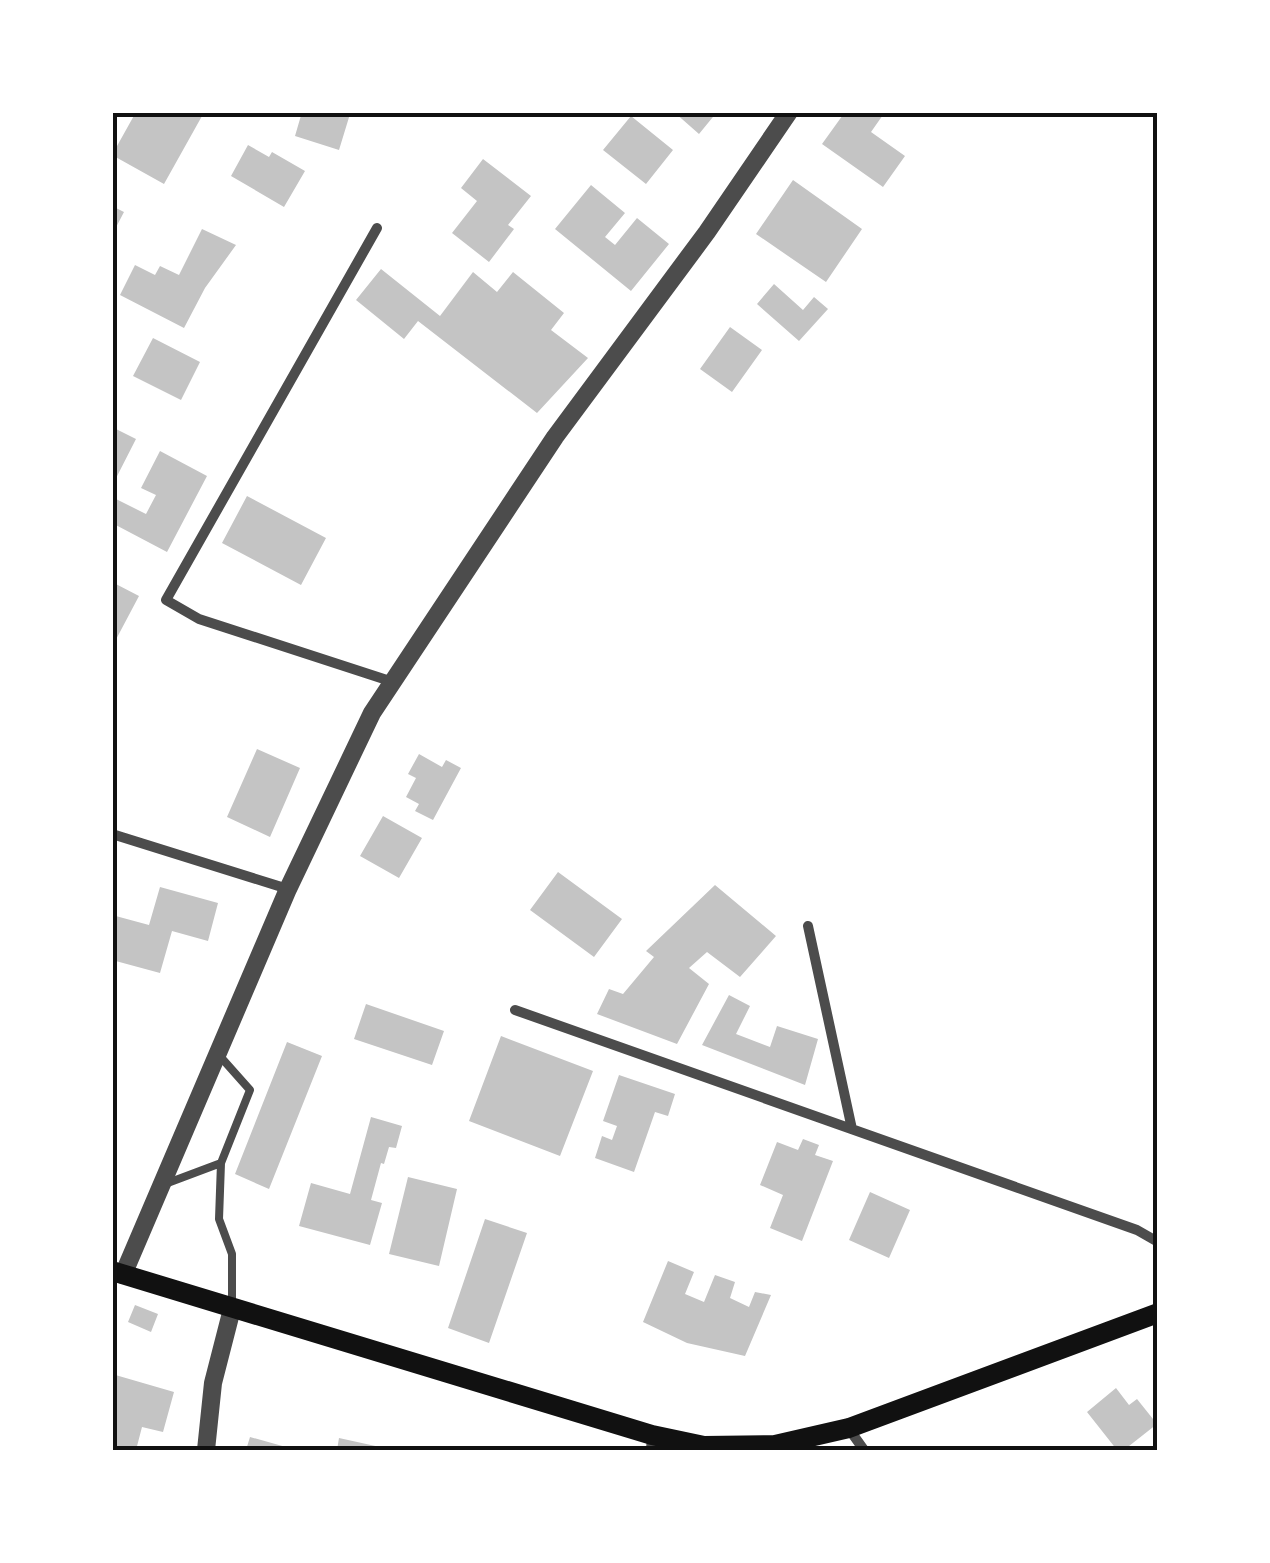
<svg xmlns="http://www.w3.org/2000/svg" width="1270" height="1563" viewBox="0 0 1270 1563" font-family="Commissioner,sans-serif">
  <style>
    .building { fill: #c4c4c4 }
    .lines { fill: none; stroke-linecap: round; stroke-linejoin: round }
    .service { stroke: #4c4c4c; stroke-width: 8 }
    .minor { stroke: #4c4c4c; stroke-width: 10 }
    .tertiary { stroke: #4c4c4c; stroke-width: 18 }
    .secondary { stroke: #111; stroke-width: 20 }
    .neatline { fill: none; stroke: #111; stroke-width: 4 }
  </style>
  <rect width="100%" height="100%" fill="#fff"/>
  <path class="building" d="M136 112H196L202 116 164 184 112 155Z
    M302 112 350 114 339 150 295 136Z
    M674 112H717L699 134Z
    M845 112H885L871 132 905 156 883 187 822 144Z
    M631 116 673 150 646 184 603 150Z
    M248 145 269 157 272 152 305 171 284 207 231 176Z
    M483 159 531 196 508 225 514 229 489 262 452 233 477 201 461 188Z
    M793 180 862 229 826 282 756 234Z
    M591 185 625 213 605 237 615 245 637 218 669 244 631 291 555 229Z
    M112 206 124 212 112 235Z
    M202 229 236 245 205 288 184 328 120 295 135 265 155 275 160 266 179 275Z
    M381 269 440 316 473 272 497 292 513 272 564 313 551 330 588 358 537 413 418 321 404 339 356 300Z
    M774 284 803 310 814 297 828 309 799 341 757 304Z
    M730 327 762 350 732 392 700 369Z
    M153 338 200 362 181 400 133 376Z
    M112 427 136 439 112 486Z
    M160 451 207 476 167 552 112 523V497L146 514 156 495 141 488Z
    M247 496 326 538 301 585 222 543Z
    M112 582 139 596 112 647Z
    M257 749 300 768 270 837 227 817Z
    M419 754 442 767 446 760 461 768 433 820 415 811 419 804 406 797 416 778 408 774Z
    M383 816 422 838 399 878 360 856Z
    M558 872 622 919 594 957 530 910Z
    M715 885 776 936 740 977 707 952 689 968 709 984 677 1044 597 1014 609 989 623 994 654 957 646 951Z
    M160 887 218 903 208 941 172 931 160 973 112 960V915L149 925Z
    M729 995 750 1006 736 1034 770 1047 777 1026 818 1039 805 1085 702 1045Z
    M366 1004 444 1031 432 1065 354 1039Z
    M501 1036 593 1071 560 1156 469 1121Z
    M287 1042 322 1056 269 1189 235 1174Z
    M619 1075 675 1094 668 1116 655 1112 634 1172 595 1158 602 1136 612 1140 617 1126 603 1121Z
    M371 1117 402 1126 396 1148 389 1147 384 1164 381 1163 371 1200 382 1203 370 1245 299 1226 311 1183 350 1194Z
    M803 1139 819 1145 815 1155 833 1161 802 1241 770 1228 783 1195 760 1185 777 1142 798 1150Z
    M408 1177 457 1189 439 1266 389 1254Z
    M870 1192 910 1210 889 1258 849 1240Z
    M485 1219 527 1233 489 1343 448 1328Z
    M668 1261 694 1272 685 1294 704 1302 715 1275 735 1282 730 1298 749 1307 755 1292 771 1295 745 1356 687 1343 643 1322Z
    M135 1305 158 1314 151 1332 128 1322Z
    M112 1374 174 1392 163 1432 142 1427 136 1450H112Z
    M1116 1388 1129 1405 1137 1399 1157 1424 1124 1450H1117L1087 1412Z
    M250 1437 293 1449V1450H246Z
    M339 1438 389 1449V1450H337Z"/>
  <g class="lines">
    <path class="service" d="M221 1163 219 1219 232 1254V1304
      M165 1184 221 1163 250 1090 218 1054"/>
    <path class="minor" d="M377 228 166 600 199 619 390 681
      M112 834 288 889
      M808 926 852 1129
      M515 1010 1137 1230 1158 1242
      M849 1429 864 1450
      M651 1450 652 1435"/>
    <path class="tertiary" d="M123 1275 288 889 372 713 555 437 707 232 789 112
      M206 1450 213 1383 232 1309"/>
    <path class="secondary" d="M112 1271 652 1435 704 1446 775 1445 849 1428 1158 1313"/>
  </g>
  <rect width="1270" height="1563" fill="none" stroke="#ffffff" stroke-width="230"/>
  <rect x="115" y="115" width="1040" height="1333" class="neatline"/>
</svg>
